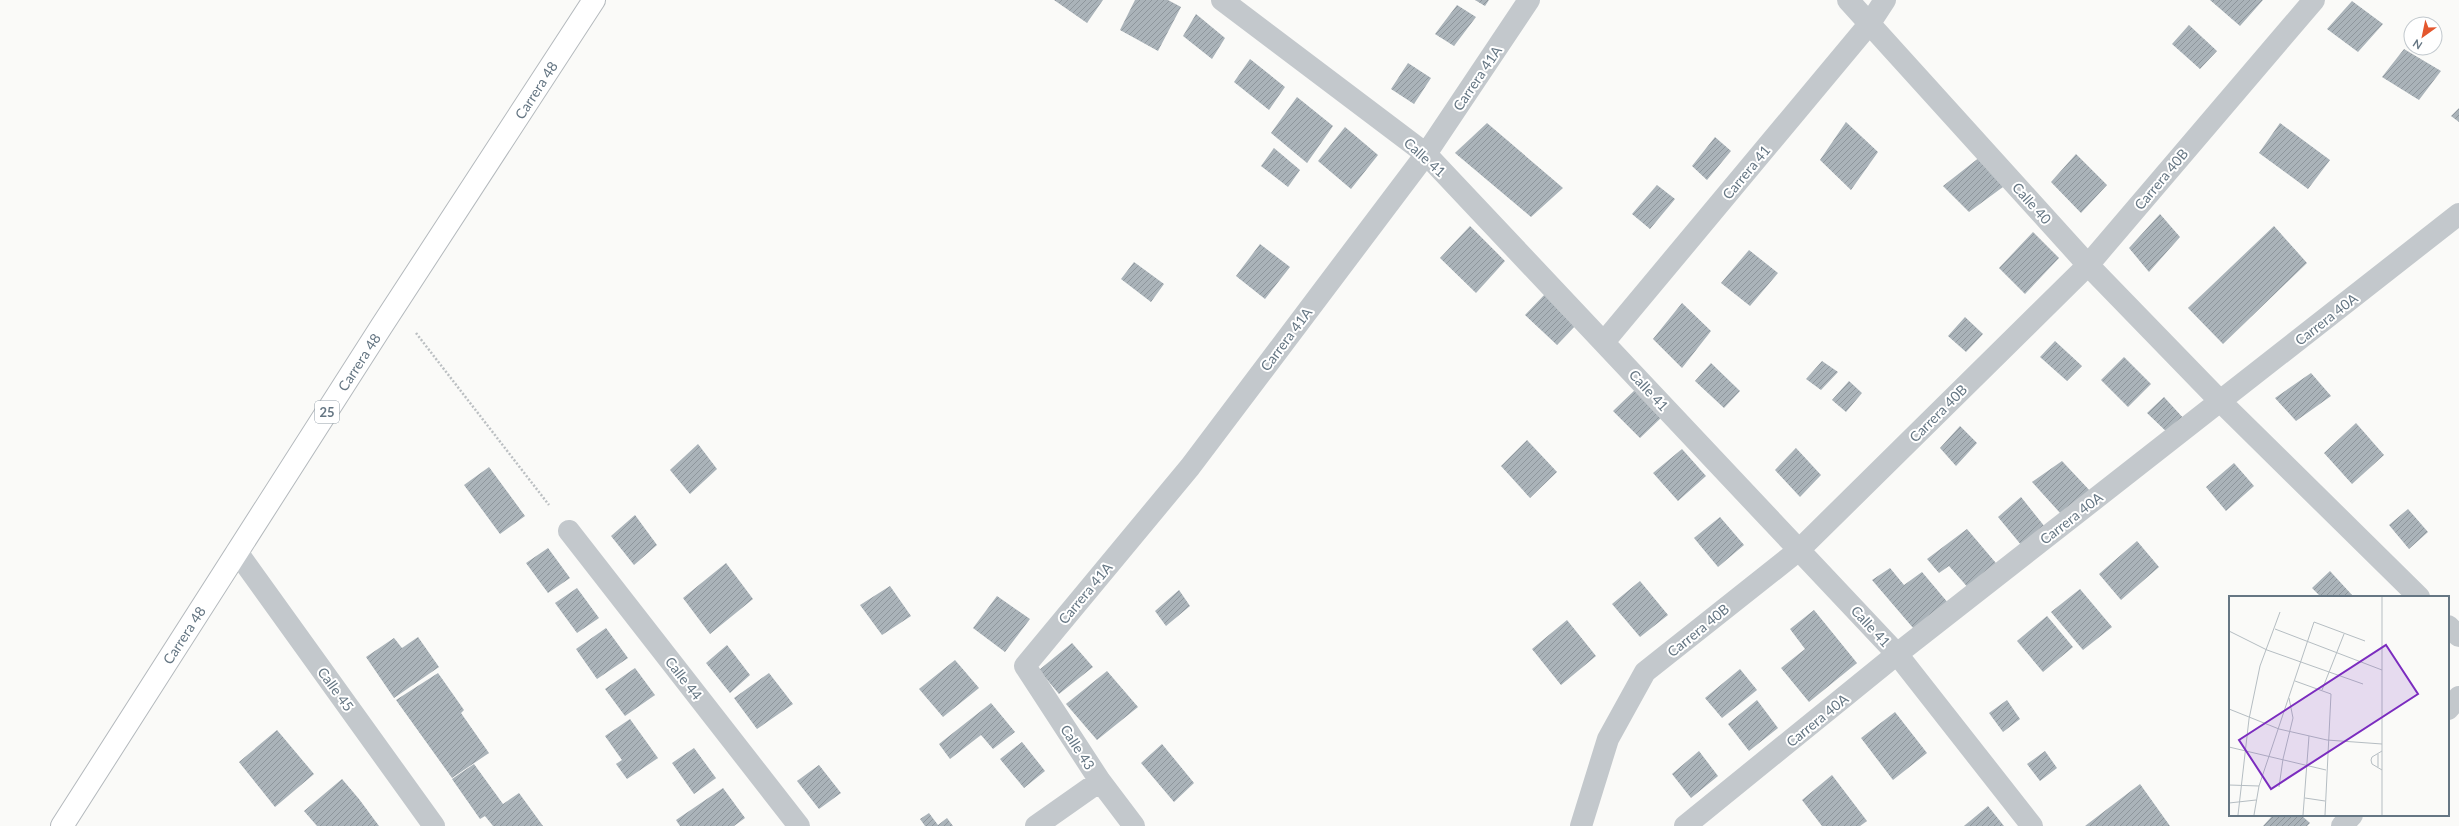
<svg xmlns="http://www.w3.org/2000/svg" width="2459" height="826" viewBox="0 0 2459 826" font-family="Lato,sans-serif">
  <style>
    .building { fill: url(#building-hatch) }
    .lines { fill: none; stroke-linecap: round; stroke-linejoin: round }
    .trunk-casing { stroke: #b4b9bd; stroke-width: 24 }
    .path { stroke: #bbbfc2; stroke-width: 2.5; stroke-dasharray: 2 2; stroke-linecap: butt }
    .minor { stroke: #c3c8cc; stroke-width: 22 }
    .trunk { stroke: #fff; stroke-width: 22 }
    .labels { text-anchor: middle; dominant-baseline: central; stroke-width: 4; stroke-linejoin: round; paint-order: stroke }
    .shield { fill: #fff; stroke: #939fa8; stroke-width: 1 }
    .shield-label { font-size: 13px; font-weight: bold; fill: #657683 }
    .street-label { font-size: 14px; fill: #657683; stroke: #fff }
    .inset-road { fill: none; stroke: #b5bdc2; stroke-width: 1 }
    .view { fill: #7b2cbf; fill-opacity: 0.15; stroke: #7b2cbf; stroke-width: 2 }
    .inset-edge { fill: none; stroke: #657683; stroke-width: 2 }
  </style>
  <defs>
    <pattern id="building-hatch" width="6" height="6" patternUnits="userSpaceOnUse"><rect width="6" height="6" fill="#aab3b9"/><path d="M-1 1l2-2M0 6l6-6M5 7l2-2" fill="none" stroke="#8e969c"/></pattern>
  </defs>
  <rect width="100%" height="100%" fill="#fafaf8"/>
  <path class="building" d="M1054 0H1103L1087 23Z
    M1135 0H1168L1181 7 1158 51 1120 30Z
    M1475 0H1489L1485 6Z
    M2210 0H2263L2240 26Z
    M2352 1 2383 24 2358 52 2327 29Z
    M1457 5 1476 17 1454 46 1435 34Z
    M1196 14 1225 38 1212 59 1183 36Z
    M2189 25 2217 51 2200 69 2172 44Z
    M2404 49 2441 71 2419 100 2382 77Z
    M1250 59 1285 87 1269 110 1234 82Z
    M1408 63 1431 78 1414 104 1391 89Z
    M1297 97 1333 126 1307 163 1271 133Z
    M2459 108V122L2451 116Z
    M1846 122 1878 152 1851 190 1820 160Z
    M1487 123 1563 188 1531 217 1455 153Z
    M2280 123 2330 160 2308 189 2259 153Z
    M1345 127 1378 155 1351 189 1318 161Z
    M1715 137 1731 151 1707 180 1692 166Z
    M1274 148 1300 170 1288 187 1261 166Z
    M2076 154 2107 185 2081 213 2051 182Z
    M1980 157 2007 184 1969 212 1943 186Z
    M1657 185 1675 199 1650 229 1632 214Z
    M2160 214 2180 237 2149 272 2129 248Z
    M1470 226 1505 261 1476 293 1440 258Z
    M2274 226 2307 263 2223 344 2188 308Z
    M2033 232 2059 258 2025 294 1999 268Z
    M1260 244 1290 267 1265 299 1236 276Z
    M1749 250 1778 273 1750 306 1721 283Z
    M1134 262 1164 284 1151 302 1121 279Z
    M1547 292 1578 323 1557 345 1525 315Z
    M1682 303 1711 331 1682 368 1653 339Z
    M1965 317 1983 334 1966 352 1948 336Z
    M2055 341 2082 366 2067 381 2040 357Z
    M2124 357 2151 384 2128 407 2101 380Z
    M1822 361 1838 372 1821 390 1806 379Z
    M1711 363 1740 391 1724 408 1695 381Z
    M2311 373 2331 396 2296 421 2275 398Z
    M1849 381 1862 393 1846 412 1832 400Z
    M1637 388 1664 415 1640 438 1613 411Z
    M2164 397 2186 421 2170 435 2147 413Z
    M2356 423 2384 455 2352 484 2324 453Z
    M1960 426 1977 443 1956 466 1940 448Z
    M1527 440 1557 472 1530 498 1501 466Z
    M698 444 717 469 690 494 670 470Z
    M1796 448 1821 475 1800 497 1775 470Z
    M1682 449 1706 476 1678 501 1653 473Z
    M2062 461 2092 493 2061 514 2032 482Z
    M2234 463 2254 486 2226 511 2206 487Z
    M489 467 525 516 500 534 464 485Z
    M2021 497 2045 527 2022 546 1998 517Z
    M2408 509 2428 532 2409 549 2389 525Z
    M635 515 657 545 634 565 611 536Z
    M1720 517 1744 545 1718 567 1694 538Z
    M1967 529 2001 569 1971 591 1949 566 1939 573 1927 559Z
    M2137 541 2159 567 2121 600 2099 574Z
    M548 548 570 578 548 593 526 563Z
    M726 563 753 599 710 634 683 598Z
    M1890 568 1904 585 1922 572 1949 604 1914 629 1872 580Z
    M2330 571 2352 595 2349 597H2321L2312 588Z
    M1640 581 1668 615 1640 637 1612 604Z
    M890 586 911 616 882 635 860 605Z
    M577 588 599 618 577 633 555 603Z
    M2080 589 2112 627 2083 650 2051 612Z
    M1179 590 1190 606 1166 626 1155 611Z
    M997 596 1030 619 1005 652 973 628Z
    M1814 610 1857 663 1809 702 1781 668 1805 649 1790 629Z
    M2047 616 2073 647 2043 672 2017 641Z
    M1567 620 1596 656 1561 685 1532 649Z
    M606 628 628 658 597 679 576 649Z
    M418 637 439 667 394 698 366 657 394 638 402 648Z
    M1072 643 1093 667 1059 694 1039 670Z
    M727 645 750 675 730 693 706 663Z
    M955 660 979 688 943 717 919 689Z
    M635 668 655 695 625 716 605 689Z
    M1740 669 1757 690 1722 718 1705 698Z
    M1107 671 1138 707 1097 740 1066 704Z
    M438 673 464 710 461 713 489 753 452 778 396 700Z
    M769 673 793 704 757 729 734 698Z
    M1757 700 1778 728 1749 751 1728 724Z
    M2007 700 2020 719 2003 732 1989 713Z
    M991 703 1015 732 993 749 981 735 950 759 939 744Z
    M1895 712 1927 753 1893 780 1861 738Z
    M630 719 658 758 627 779 616 764 622 760 605 736Z
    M277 730 314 774 275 807 239 762Z
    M1022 742 1045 771 1024 788 1000 759Z
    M1162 744 1194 783 1174 802 1141 763Z
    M694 748 716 778 694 794 672 763Z
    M1699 751 1718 776 1691 798 1672 774Z
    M2045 751 2057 768 2040 781 2027 764Z
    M474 764 503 804 519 793 543 826H493L485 816 480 819 452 779Z
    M819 765 841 793 819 809 797 781Z
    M1832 775 1867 821 1860 826H1822L1802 800Z
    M342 779 359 799 379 826H317L304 811Z
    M2140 784 2170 826H2085Z
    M723 788 745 818 734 826H680L676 820Z
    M1988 806 2004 826H1964Z
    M929 813 938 825 947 818 953 826H925L920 819Z
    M2273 815H2301L2310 823 2307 826H2263Z"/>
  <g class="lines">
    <g class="trunk-casing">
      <path id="trunk" d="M62 826 381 327 594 0"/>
    </g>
    <path class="path" d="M416 333 549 505"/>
    <path class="minor" d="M1222 0 1426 154 1897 654 2032 826
      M1848 0 2088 265 2220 401 2419 597
      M1604 342 1870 23 1885 0
      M569 531 799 826
      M237 552 434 826
      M2448 626 2459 636
      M2448 709 2459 697
      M1036 826 1100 781
      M1134 826 1100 781 1025 666 1190 467 1426 154 1529 0
      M1581 826 1608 739 1645 672 1799 550 2088 265 2314 0
      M1685 826 1897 654 2459 214
      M2342 826 2352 815"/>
    <use href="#trunk" class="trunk"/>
  </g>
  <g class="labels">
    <rect class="shield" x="315" y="401" width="24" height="22" rx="3"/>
    <g class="shield-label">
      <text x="327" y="412">25</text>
    </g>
    <g class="street-label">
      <text transform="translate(1477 78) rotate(-56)">Carrera 41A</text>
      <text transform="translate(536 90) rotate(-57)">Carrera 48</text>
      <text transform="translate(1425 157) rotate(42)">Calle 41</text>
      <text transform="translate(1746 172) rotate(-50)">Carrera 41</text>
      <text transform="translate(2161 179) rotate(-50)">Carrera 40B</text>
      <text transform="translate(2032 203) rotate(48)">Calle 40</text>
      <text transform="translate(2326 319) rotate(-38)">Carrera 40A</text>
      <text transform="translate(1286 339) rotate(-53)">Carrera 41A</text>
      <text transform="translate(359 362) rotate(-57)">Carrera 48</text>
      <text transform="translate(1649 390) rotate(47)">Calle 41</text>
      <text transform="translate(1938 413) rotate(-45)">Carrera 40B</text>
      <text transform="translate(2071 518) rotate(-38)">Carrera 40A</text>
      <text transform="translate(1085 593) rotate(-50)">Carrera 41A</text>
      <text transform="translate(1871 626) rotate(47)">Calle 41</text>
      <text transform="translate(1698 630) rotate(-39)">Carrera 40B</text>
      <text transform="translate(184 635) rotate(-57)">Carrera 48</text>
      <text transform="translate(684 678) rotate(52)">Calle 44</text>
      <text transform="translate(336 689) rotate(54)">Calle 45</text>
      <text transform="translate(1817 720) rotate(-39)">Carrera 40A</text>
      <text transform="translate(1078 747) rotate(57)">Calle 43</text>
    </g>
  </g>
  <g transform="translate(2229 596)">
    <rect width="220" height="220" fill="#fafaf8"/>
    <path class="inset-road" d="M153 1V219M46 33 153 74M0 35 38 54 134 88M66 85 102 98 96 219M93 94 115 38M0 113 50 133 98 144 153 148M0 151 97 174M153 155 143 161 142 164 143 168 153 174M149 171V158M0 189 30 190M50 191 54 163 64 122 60 102M76 202 96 205M0 207 27 204M9 219 20 123 31 70 51 16M25 219 30 190 85 26 136 45M74 219 80 140"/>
    <path class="view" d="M157 49 189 98 42 193 10 144Z"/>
    <rect width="220" height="220" class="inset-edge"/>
  </g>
  <g transform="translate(2423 36) rotate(213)"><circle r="19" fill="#ffffff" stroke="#c1c8cd"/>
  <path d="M0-3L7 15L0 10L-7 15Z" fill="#e4572e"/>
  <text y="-6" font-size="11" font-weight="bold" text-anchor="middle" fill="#657683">N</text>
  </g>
</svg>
